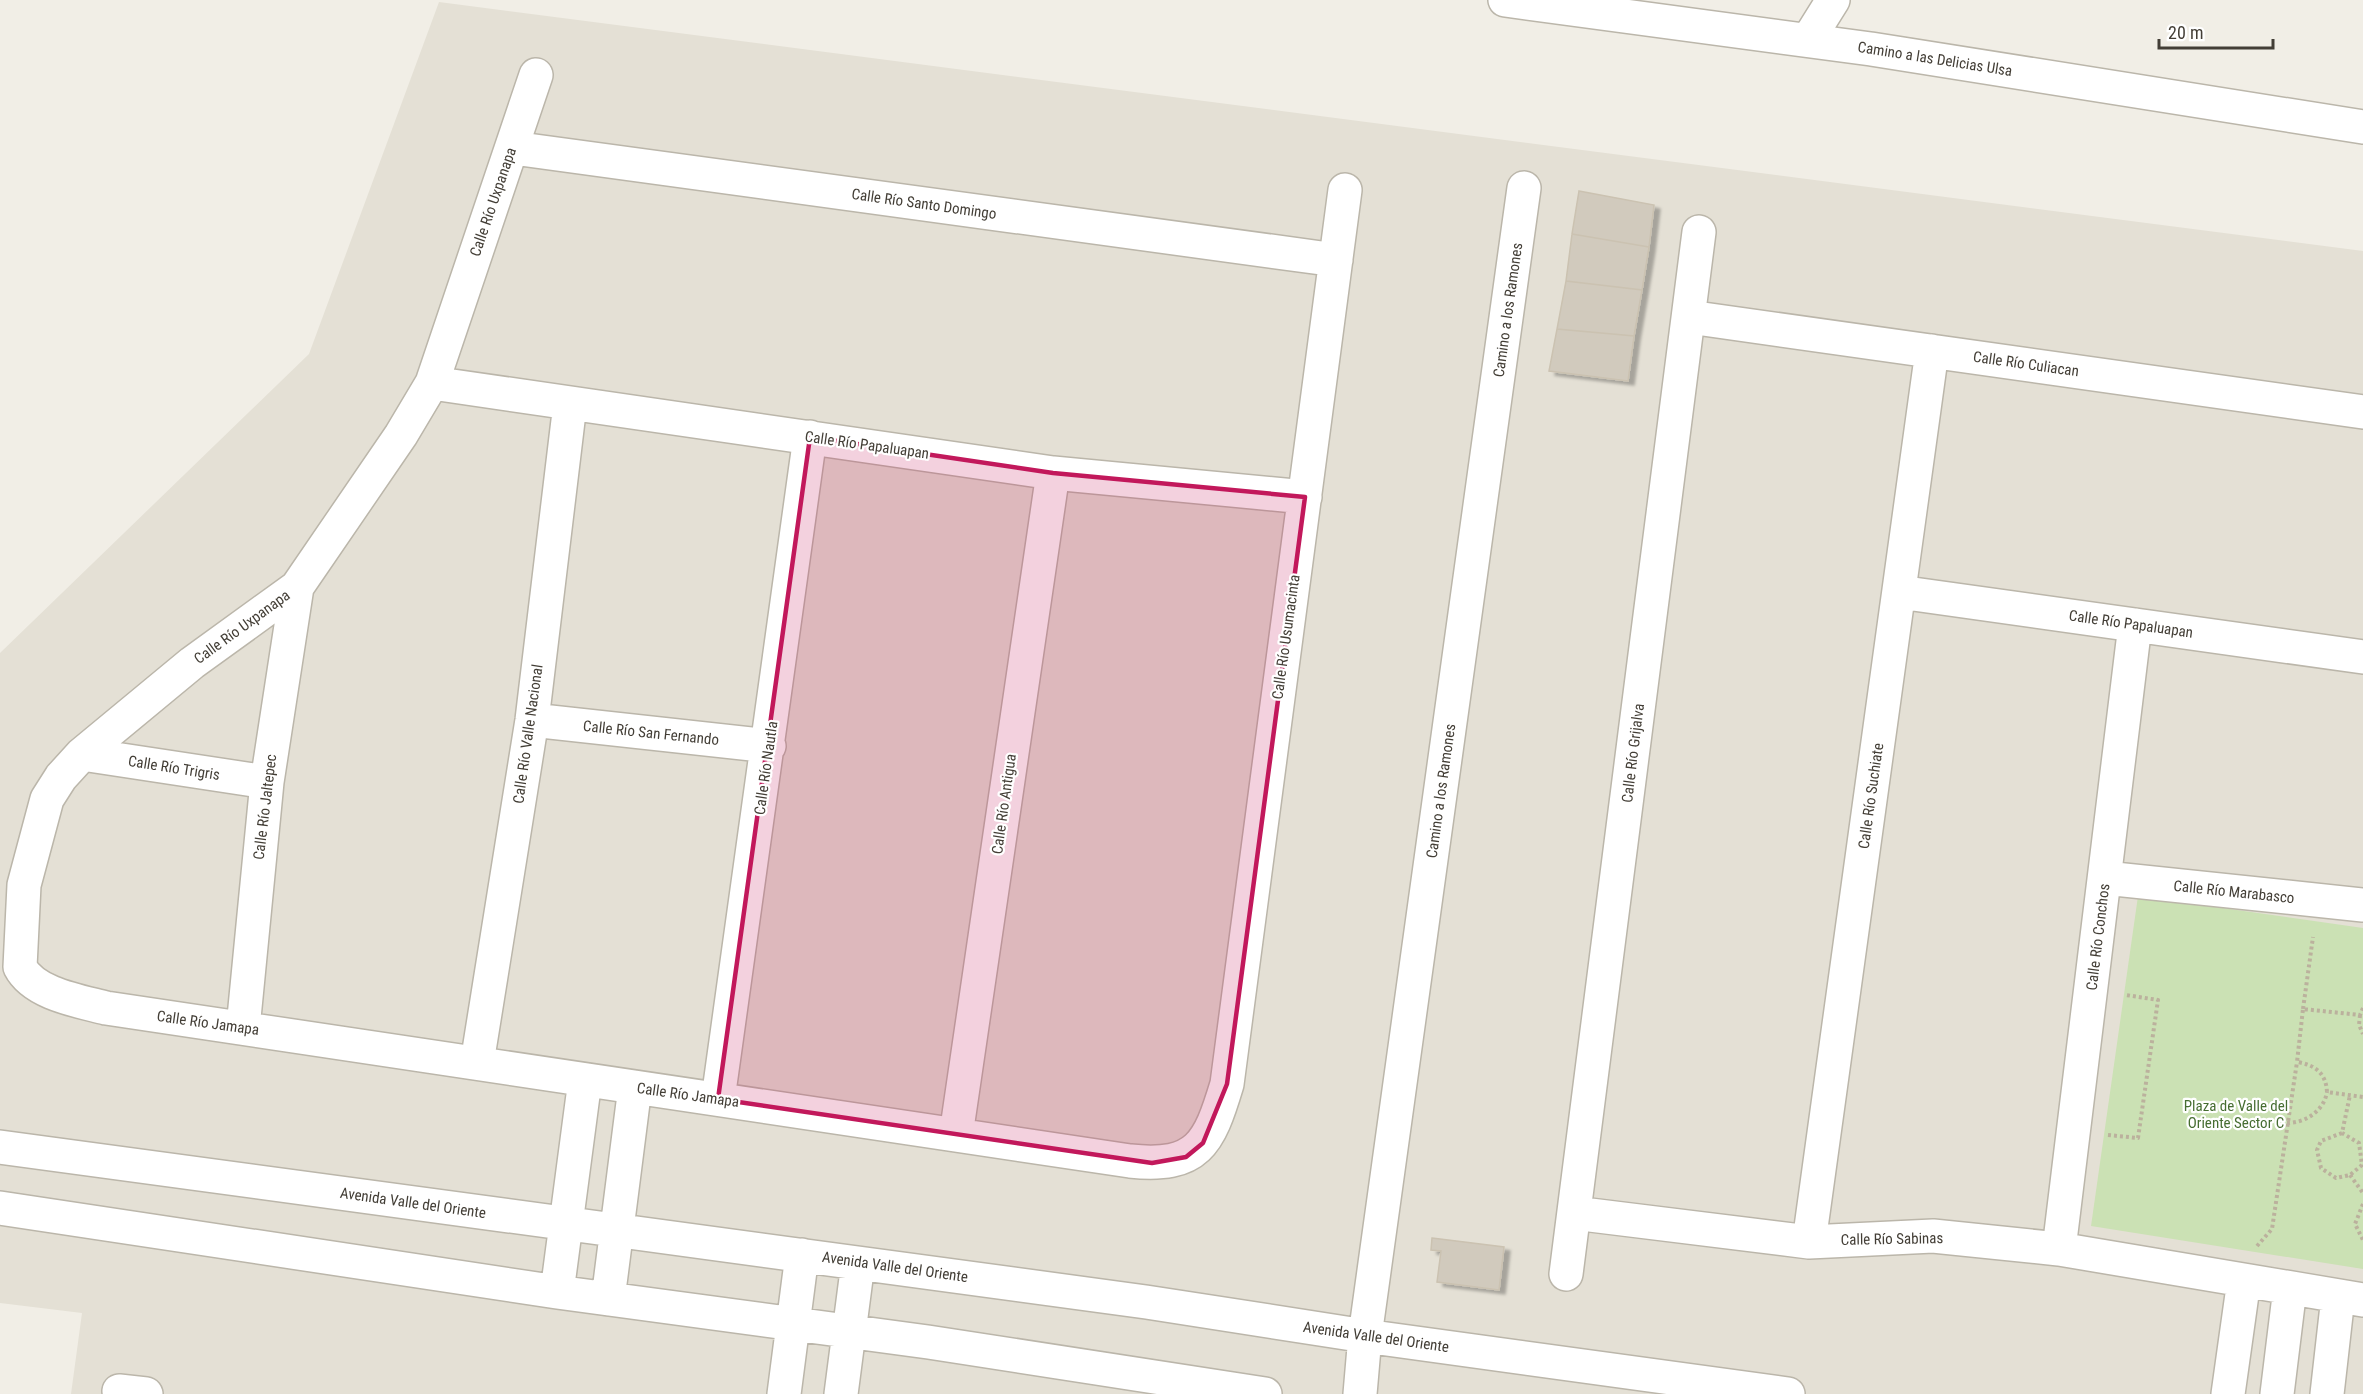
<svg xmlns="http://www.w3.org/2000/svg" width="2363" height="1394" viewBox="0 0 2363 1394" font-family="'Roboto Condensed',sans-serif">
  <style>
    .residential { fill: #e4e0d5 }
    .green { fill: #cbe1b4 }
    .building { fill: #d1cabd; stroke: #cbc2b1; stroke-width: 1.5; filter: url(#shadow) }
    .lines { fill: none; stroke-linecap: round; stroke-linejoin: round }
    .minor-casing { stroke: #bbb6aa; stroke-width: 36 }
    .path { stroke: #bbb19d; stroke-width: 4; stroke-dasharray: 3 3; stroke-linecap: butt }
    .minor { stroke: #fff; stroke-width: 33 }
    .marked { fill: #c2185b; fill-opacity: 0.2; stroke: #c2185b; stroke-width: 4.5; stroke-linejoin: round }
    .labels { text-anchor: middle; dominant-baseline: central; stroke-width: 4.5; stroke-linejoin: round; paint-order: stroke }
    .street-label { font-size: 15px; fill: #433e36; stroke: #fff }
    .park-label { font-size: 15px; fill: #466d31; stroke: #fff }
  </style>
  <defs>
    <filter id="shadow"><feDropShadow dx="6" dy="4" stdDeviation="1.5" flood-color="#0004"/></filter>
  </defs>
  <rect width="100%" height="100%" fill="#f1eee6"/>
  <path class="residential" d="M439 2 2363 251V1394H71L82 1313 0 1303V653L309 354Z"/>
  <path class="green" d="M2138 896 2363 928V1269L2091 1226Z"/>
  <path class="building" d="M1579 191 1654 205 1649 247 1572 234Z
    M1572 234 1649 247 1642 290 1566 281Z
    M1566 281 1642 290 1634 336 1557 329Z
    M1557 329 1634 336 1628 381 1549 371Z
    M1432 1238 1504 1247 1499 1290 1437 1282 1441 1251 1431 1250Z"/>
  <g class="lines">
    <g class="minor-casing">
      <path id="minor" d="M1505 0 1871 49 2363 127
        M1808 40 1833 0
        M536 75 432 383 401 435 297 587 192 663 82 754 61 777 47 799 24 885 20 967C34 994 79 1001 106 1008L1130 1161C1198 1168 1209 1144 1227 1084L1345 190
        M513 148 1336 260
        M1689 317 2363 412
        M432 383 1053 473 1305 497
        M1899 592 2363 657
        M532 720 769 746
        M82 754 267 782
        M2105 878 2363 905
        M243 1028 267 782 297 587
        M477 1063 532 720 570 404
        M718 1099 810 437
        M956 1135 1053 473
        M0 1147 1146 1302 1365 1336 1788 1394
        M0 1208 557 1292 928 1342 1265 1394
        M1574 1213 1809 1242 1933 1236 2059 1249 2363 1300
        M1809 1242 1932 351
        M2059 1249 2135 625
        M1566 1274 1699 232
        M557 1292 585 1080
        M608 1299 635 1087
        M119 1391 146 1394
        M784 1394 802 1255
        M841 1394 858 1263
        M1360 1394 1365 1336 1524 188
        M2228 1394 2244 1280
        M2277 1394 2290 1288
        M2327 1394 2338 1297"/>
    </g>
    <path class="path" d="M2363 1008 2360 1015 2303 1009 2297 1062C2315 1065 2326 1073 2327 1092L2363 1097
      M2303 1009 2313 937
      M2360 1015 2359 1025 2363 1034
      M2287 1123C2305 1123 2324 1111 2327 1092
      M2342 1133 2321 1141 2317 1150 2321 1168 2336 1178 2350 1175 2362 1165 2359 1143 2342 1133 2350 1095
      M2108 1135 2138 1138 2158 1000 2126 995
      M2350 1175 2363 1193
      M2363 1204 2355 1224 2363 1240
      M2257 1246 2272 1229 2297 1062"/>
    <use href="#minor" class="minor"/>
  </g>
  <path class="marked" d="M810 437 1053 473 1305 497 1227 1084 1203 1143 1186 1157 1152 1163 718 1099Z"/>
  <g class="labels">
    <g class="street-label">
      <text transform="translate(1935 59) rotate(9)">Camino a las Delicias Ulsa</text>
      <text transform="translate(493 202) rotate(-71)">Calle Río Uxpanapa</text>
      <text transform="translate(924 204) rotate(8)">Calle Río Santo Domingo</text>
      <text transform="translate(1508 310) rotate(-82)">Camino a los Ramones</text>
      <text transform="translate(2026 364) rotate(8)">Calle Río Culiacan</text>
      <text transform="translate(867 445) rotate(8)">Calle Río Papaluapan</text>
      <text transform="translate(2131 624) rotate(8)">Calle Río Papaluapan</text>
      <text transform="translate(242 627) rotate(-36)">Calle Río Uxpanapa</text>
      <text transform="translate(1286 637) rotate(-82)">Calle Río Usumacinta</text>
      <text transform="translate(651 733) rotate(6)">Calle Río San Fernando</text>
      <text transform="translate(528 734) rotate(-82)">Calle Río Valle Nacional</text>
      <text transform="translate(1633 753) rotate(-83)">Calle Río Grijalva</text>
      <text transform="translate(174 768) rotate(9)">Calle Río Trigris</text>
      <text transform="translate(766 768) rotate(-82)">Calle Río Nautla</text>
      <text transform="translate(1441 791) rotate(-82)">Camino a los Ramones</text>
      <text transform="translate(1871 796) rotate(-82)">Calle Río Suchiate</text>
      <text transform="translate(1004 804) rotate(-82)">Calle Río Antigua</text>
      <text transform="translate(265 807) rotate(-83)">Calle Río Jaltepec</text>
      <text transform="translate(2234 892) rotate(6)">Calle Río Marabasco</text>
      <text transform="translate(2098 937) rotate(-83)">Calle Río Conchos</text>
      <text transform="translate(208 1023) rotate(8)">Calle Río Jamapa</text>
      <text transform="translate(688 1095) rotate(8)">Calle Río Jamapa</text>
      <text transform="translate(413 1203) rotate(8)">Avenida Valle del Oriente</text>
      <text transform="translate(1892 1239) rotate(-1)">Calle Río Sabinas</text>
      <text transform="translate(895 1267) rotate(8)">Avenida Valle del Oriente</text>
      <text transform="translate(1376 1337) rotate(8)">Avenida Valle del Oriente</text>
    </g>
    <g class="park-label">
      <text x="2236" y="1106">Plaza de Valle del<tspan x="2236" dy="17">Oriente Sector C</tspan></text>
    </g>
  </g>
  <path d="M2159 39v9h114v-9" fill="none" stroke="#433e36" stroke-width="3"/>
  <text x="2168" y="39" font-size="18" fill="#433e36" stroke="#ffffff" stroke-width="4.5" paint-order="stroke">20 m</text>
</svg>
